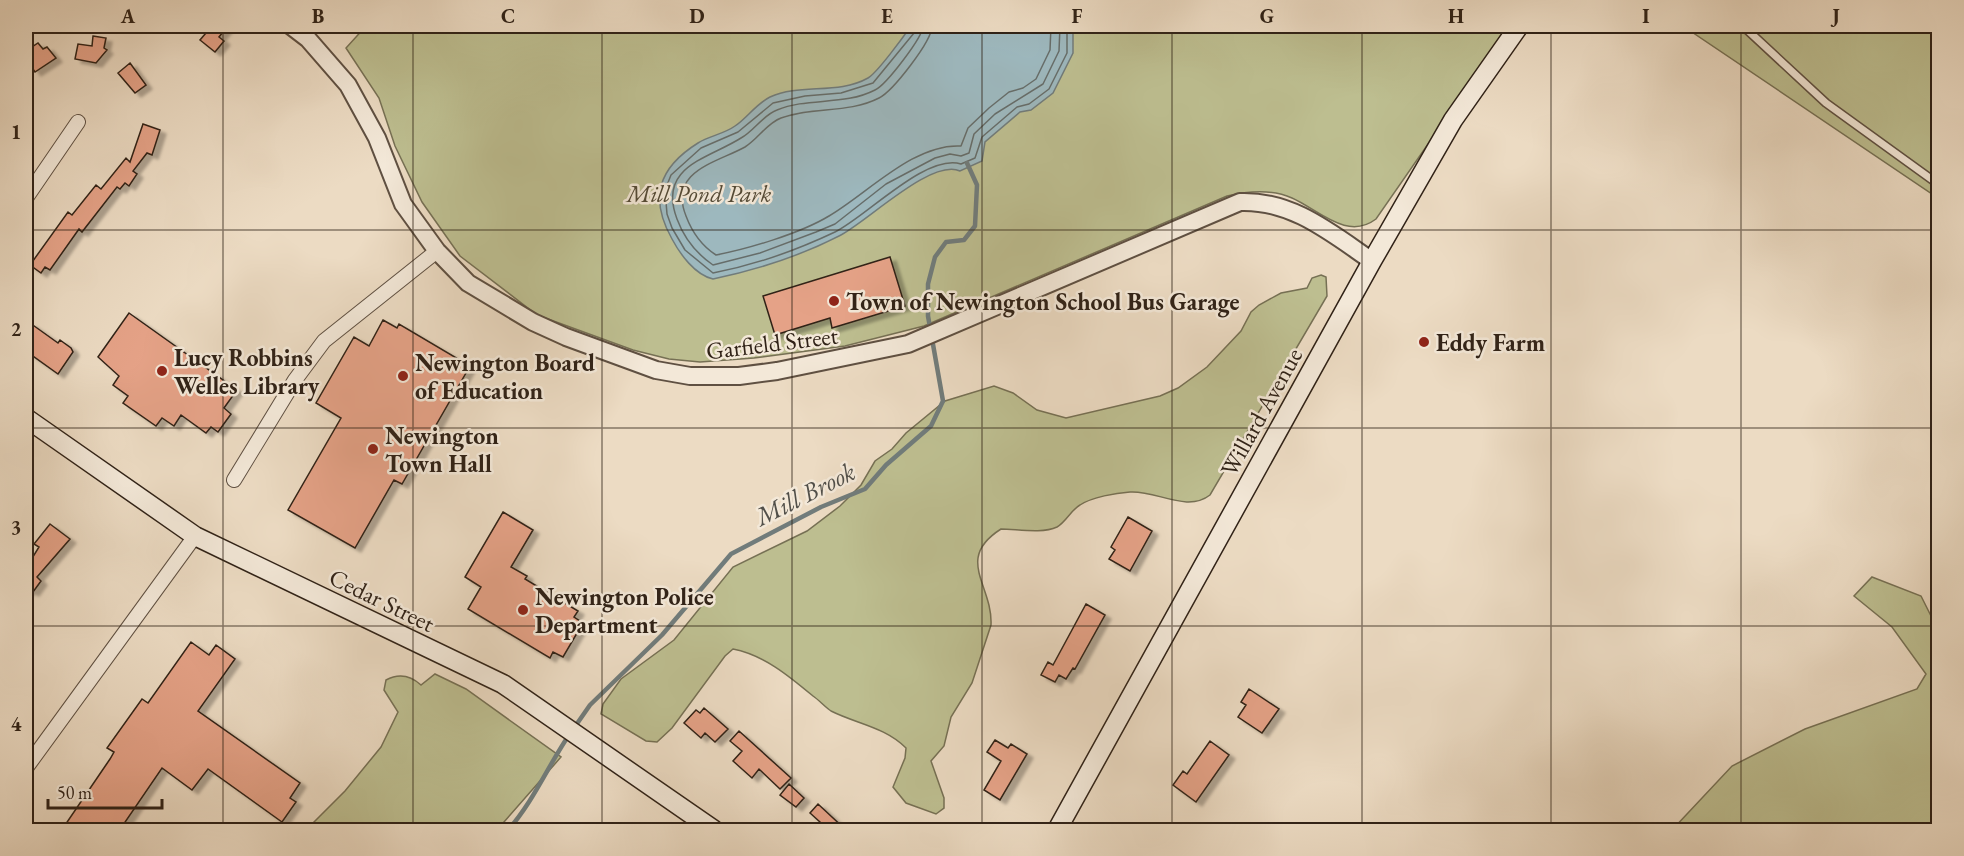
<svg xmlns="http://www.w3.org/2000/svg" width="1964" height="856" viewBox="0 0 1964 856" font-family="'EB Garamond',serif">
  <style>
    .green { fill: #bdbe90; stroke: #767054; stroke-width: 1.5 }
    .water { fill: #9db8be; stroke: #717c7b; stroke-width: 1.5 }
    .lines { fill: none; stroke-linecap: round; stroke-linejoin: round }
    .shore { stroke: #666d6a; stroke-width: 1.5 }
    .stream { stroke: #717c7b; stroke-width: 4.5 }
    .building { fill: #e5a287; stroke: #302217; stroke-width: 1.5; filter: url(#shadow) }
    .service-casing { stroke: #5f5042; stroke-width: 10 }
    .minor-casing { stroke: #5f5042; stroke-width: 16 }
    .tertiary-casing { stroke: #5f5042; stroke-width: 20 }
    .secondary-casing { stroke: #302217; stroke-width: 21 }
    .service { stroke: #f3e8d8; stroke-width: 7 }
    .minor { stroke: #f3e8d8; stroke-width: 14 }
    .tertiary { stroke: #f3e8d8; stroke-width: 16 }
    .secondary { stroke: #f3e8d8; stroke-width: 18 }
    .grid { fill: none; stroke: #302217; stroke-width: 1.5; stroke-opacity: 0.55 }
    .poi-dot { fill: #8f2418; stroke: #f3e8d8; stroke-width: 2 }
    .labels { text-anchor: middle; dominant-baseline: central; stroke-width: 5; stroke-linejoin: round; paint-order: stroke }
    .park-label { font-size: 24px; font-style: italic; fill: #534935; stroke: #f3e8d8 }
    .poi-label { font-size: 24px; font-weight: bold; fill: #302217; stroke: #f3e8d8; text-anchor: start }
    .street-label { font-size: 24px; fill: #302217; stroke: #f3e8d8 }
    .water-label { font-size: 26px; font-style: italic; fill: #514f49; stroke: #f3e8d8 }
    .neatline { fill: none; stroke: #302217; stroke-width: 2 }
    .grid-label { font-size: 20px; text-anchor: middle; font-weight: bold; fill: #302217 }
  </style>
  <defs>
    <filter id="shadow"><feDropShadow dx="6" dy="4" stdDeviation="1.5" flood-color="#0004"/></filter>
  </defs>
  <rect width="100%" height="100%" fill="#ecdbc3"/>
  <filter id="stains"><feTurbulence type="fractalNoise" baseFrequency=".00333" numOctaves="4"/><feColorMatrix values="0 0 0 0 .2 0 0 0 0 .09 0 0 0 0 .02 0 0 0 .5 -.17"/></filter>
  <radialGradient id="worn" r=".72"><stop offset=".6" stop-color="#630" stop-opacity="0"/><stop offset="1" stop-color="#630" stop-opacity=".3"/></radialGradient>
  <path class="green" d="M366 26H1510L1376 219C1347 241 1319 210 1292 198 1272 189 1248 191 1227 196L924 326 845 346 754 358 700 362 669 359 633 350 537 315 460 256 422 202 395 146 379 98 346 48Z
    M1683 26H1938V198Z
    M1321 275 1326 277 1327 296 1210 495C1187 513 1156 490 1130 492 1116 493 1092 497 1080 505 1071 510 1066 522 1057 527 1042 534 1017 529 1001 529 954 559 993 585 991 625L972 683 951 717 944 746 931 761 944 798V808L936 814 906 803 893 787 905 758 906 748C885 727 857 724 831 711 825 707 819 700 813 696 789 676 764 655 733 649L725 656 672 728 657 742 646 741 601 714 603 704 621 679 674 640 733 567 807 531 840 506 861 485 875 461 892 449 906 433 945 401 994 386 1013 393 1037 410 1066 418 1160 396 1178 388 1207 367 1241 331 1251 312 1259 305 1281 293 1307 288 1312 278Z
    M1872 577 1921 596 1938 630V830H1672L1732 766 1805 729 1917 689 1926 674 1892 627 1854 596Z
    M435 674 466 689 561 757 497 830H306L345 791 381 747 398 712 384 690 386 680C399 673 410 675 421 685Z
    M204 826H235L250 830H159Z"/>
  <path class="water" d="M911 26H1073V53L1053 93 1031 110 1020 112 985 142 982 161 960 171C931 158 866 223 839 236 800 256 756 270 713 279 695 275 680 254 672 239 649 198 658 168 698 143 709 136 724 134 735 126 747 118 756 104 770 97 800 83 838 95 868 78 877 73 904 36 911 26Z"/>
  <g class="lines">
    <path class="shore" d="M916 26 914 33 873 83 841 93 805 96 773 103 738 132 701 148 671 175 665 190 667 214 672 228 685 250 713 273C755 265 797 250 835 232 866 217 926 153 961 164L975 158 982 137 1017 107 1029 104 1049 89 1067 53V26
      M923 26C923 37 886 85 875 90 844 106 808 97 777 110 763 115 754 131 741 138 708 159 657 166 677 219 684 238 697 254 713 265L760 253 816 232 835 224 886 184 935 158 950 154 961 156 969 153 974 134 995 114 1043 84 1059 51 1060 26
      M932 26C932 41 893 91 879 98 848 114 813 106 781 118 767 123 758 139 745 147 716 163 668 171 686 216 692 232 702 246 716 255 748 249 801 233 829 216 867 194 914 143 961 146L968 128 989 108 1009 92 1023 88 1036 79 1050 50 1051 26"/>
    <path class="stream" d="M574 728 590 705 662 635 731 554 821 507 865 489 886 465 931 426 943 401 928 316V284L935 257 946 242 964 240 975 226 977 185 967 163
      M508 830C533 802 548 766 569 735"/>
  </g>
  <path class="building" d="M212 26H228L219 37 224 41 215 52 200 40Z
    M93 36 106 38 104 48 107 50 96 63 75 59 78 44 92 46Z
    M38 43 43 49 47 47 56 58 35 72 26 59V51Z
    M130 63 146 85 135 93 118 73Z
    M143 124 160 130 152 155 147 153 133 171 137 174 129 186 125 183 120 189 117 187 82 232 79 229 50 270 45 267 41 273 30 265 68 212 72 215 96 185 101 189 126 158 130 162Z
    M890 257 905 306 832 328 830 318 775 335 763 296Z
    M129 313 237 390 224 408 231 414 218 432 211 427 206 433 181 415 174 426 162 418 156 426 123 403 128 396 113 385 119 376 98 357Z
    M383 320 397 328 399 324 470 366 402 484 394 480 355 548 288 510 341 418 316 403 354 337 369 346Z
    M30 323 58 343 60 340 71 348 73 352 58 374 26 351V329Z
    M503 512 533 530 511 567 527 576 525 579 578 611 574 617 583 623 563 657 553 652 550 658 468 609 481 587 465 577Z
    M1128 517 1152 531 1130 571 1109 559 1115 550 1111 547Z
    M50 524 70 539 37 577 41 581 33 592 28 589 26 593V568L39 547 34 544Z
    M1086 604 1105 615 1075 669 1073 668 1066 679 1059 675 1055 682 1041 675 1048 662 1053 665Z
    M191 642 209 655 216 645 235 659 198 711 300 783 290 798 296 802 282 822 208 769 192 790 162 768 119 831H61L110 759 114 752 107 748 142 699 148 703Z
    M1249 689 1279 709 1262 733 1238 717 1246 705 1241 702Z
    M704 708 728 729 715 742 705 733 701 738 684 723 696 710 700 713Z
    M739 731 791 778 780 789 759 769 752 778 733 761 742 751 730 741Z
    M995 740 1008 748 1011 744 1027 754 1000 800 984 790 1001 761 987 752Z
    M1210 741 1229 755 1196 802 1173 785 1183 771 1187 774Z
    M789 784 804 798 796 807 780 795Z
    M818 804 847 831H830L810 813Z"/>
  <g class="lines">
    <g class="service-casing">
      <path id="service" d="M1743 26 1826 103 1938 184"/>
    </g>
    <g class="minor-casing">
      <path id="minor" d="M26 198 78 122
        M234 480 295 380 324 341 437 251
        M26 768 195 536"/>
    </g>
    <g class="tertiary-casing">
      <path id="tertiary" d="M291 26 308 39 348 85 377 138 403 204 437 251 468 283 533 322 566 337 656 370 690 376H739L777 371 908 344 1240 202C1292 200 1331 233 1372 261"/>
    </g>
    <g class="secondary-casing">
      <path id="secondary" d="M26 418 195 536 503 684 714 830
        M1057 830 1372 261 1453 120 1519 26"/>
    </g>
    <use href="#service" class="service"/>
    <use href="#minor" class="minor"/>
    <use href="#tertiary" class="tertiary"/>
    <use href="#secondary" class="secondary"/>
  </g>
  <path class="grid" d="M223 26V830M413 26V830M602 26V830M792 26V830M982 26V830M1172 26V830M1362 26V830M1551 26V830M1741 26V830M26 230H1938M26 428H1938M26 626H1938"/>
  <g class="poi-dot">
    <circle cx="834" cy="301" r="6"/>
    <circle cx="1424" cy="342" r="6"/>
    <circle cx="162" cy="371" r="6"/>
    <circle cx="403" cy="376" r="6"/>
    <circle cx="373" cy="449" r="6"/>
    <circle cx="523" cy="610" r="6"/>
  </g>
  <g class="labels">
    <g class="park-label">
      <text x="699" y="193">Mill Pond Park</text>
    </g>
    <g class="poi-label">
      <text x="846" y="301">Town of Newington School Bus Garage</text>
      <text x="1436" y="342">Eddy Farm</text>
      <text x="174" y="357">Lucy Robbins<tspan x="174" dy="28">Welles Library</tspan></text>
      <text x="415" y="362">Newington Board<tspan x="415" dy="28">of Education</tspan></text>
      <text x="385" y="435">Newington<tspan x="385" dy="28">Town Hall</tspan></text>
      <text x="535" y="596">Newington Police<tspan x="535" dy="28">Department</tspan></text>
    </g>
    <g class="street-label">
      <text transform="translate(772 343) rotate(-7)">Garfield Street</text>
      <text transform="translate(1261 412) rotate(-61)">Willard Avenue</text>
      <text transform="translate(382 600) rotate(26)">Cedar Street</text>
    </g>
    <g class="water-label">
      <text transform="translate(805 494) rotate(-27)">Mill Brook</text>
    </g>
  </g>
  <rect width="1964" height="856" fill="none" stroke="#ecdbc3" stroke-width="66"/>
  <path d="M48 799v9h114v-9" fill="none" stroke="#302217" stroke-width="3"/>
  <text x="57" y="799" font-size="18" fill="#302217" stroke="#f3e8d8" stroke-width="4.5" paint-order="stroke">50 m</text>
  <rect x="33" y="33" width="1898" height="790" class="neatline"/>
  <g class="grid-label">
    <text x="128" y="23">A</text>
    <text x="318" y="23">B</text>
    <text x="508" y="23">C</text>
    <text x="697" y="23">D</text>
    <text x="887" y="23">E</text>
    <text x="1077" y="23">F</text>
    <text x="1267" y="23">G</text>
    <text x="1456" y="23">H</text>
    <text x="1646" y="23">I</text>
    <text x="1836" y="23">J</text>
    <text x="16" y="139">1</text>
    <text x="16" y="336">2</text>
    <text x="16" y="534">3</text>
    <text x="16" y="731">4</text>
  </g>
  <rect width="100%" height="100%" filter="url(#stains)"/>
  <rect width="100%" height="100%" fill="url(#worn)"/>
</svg>
